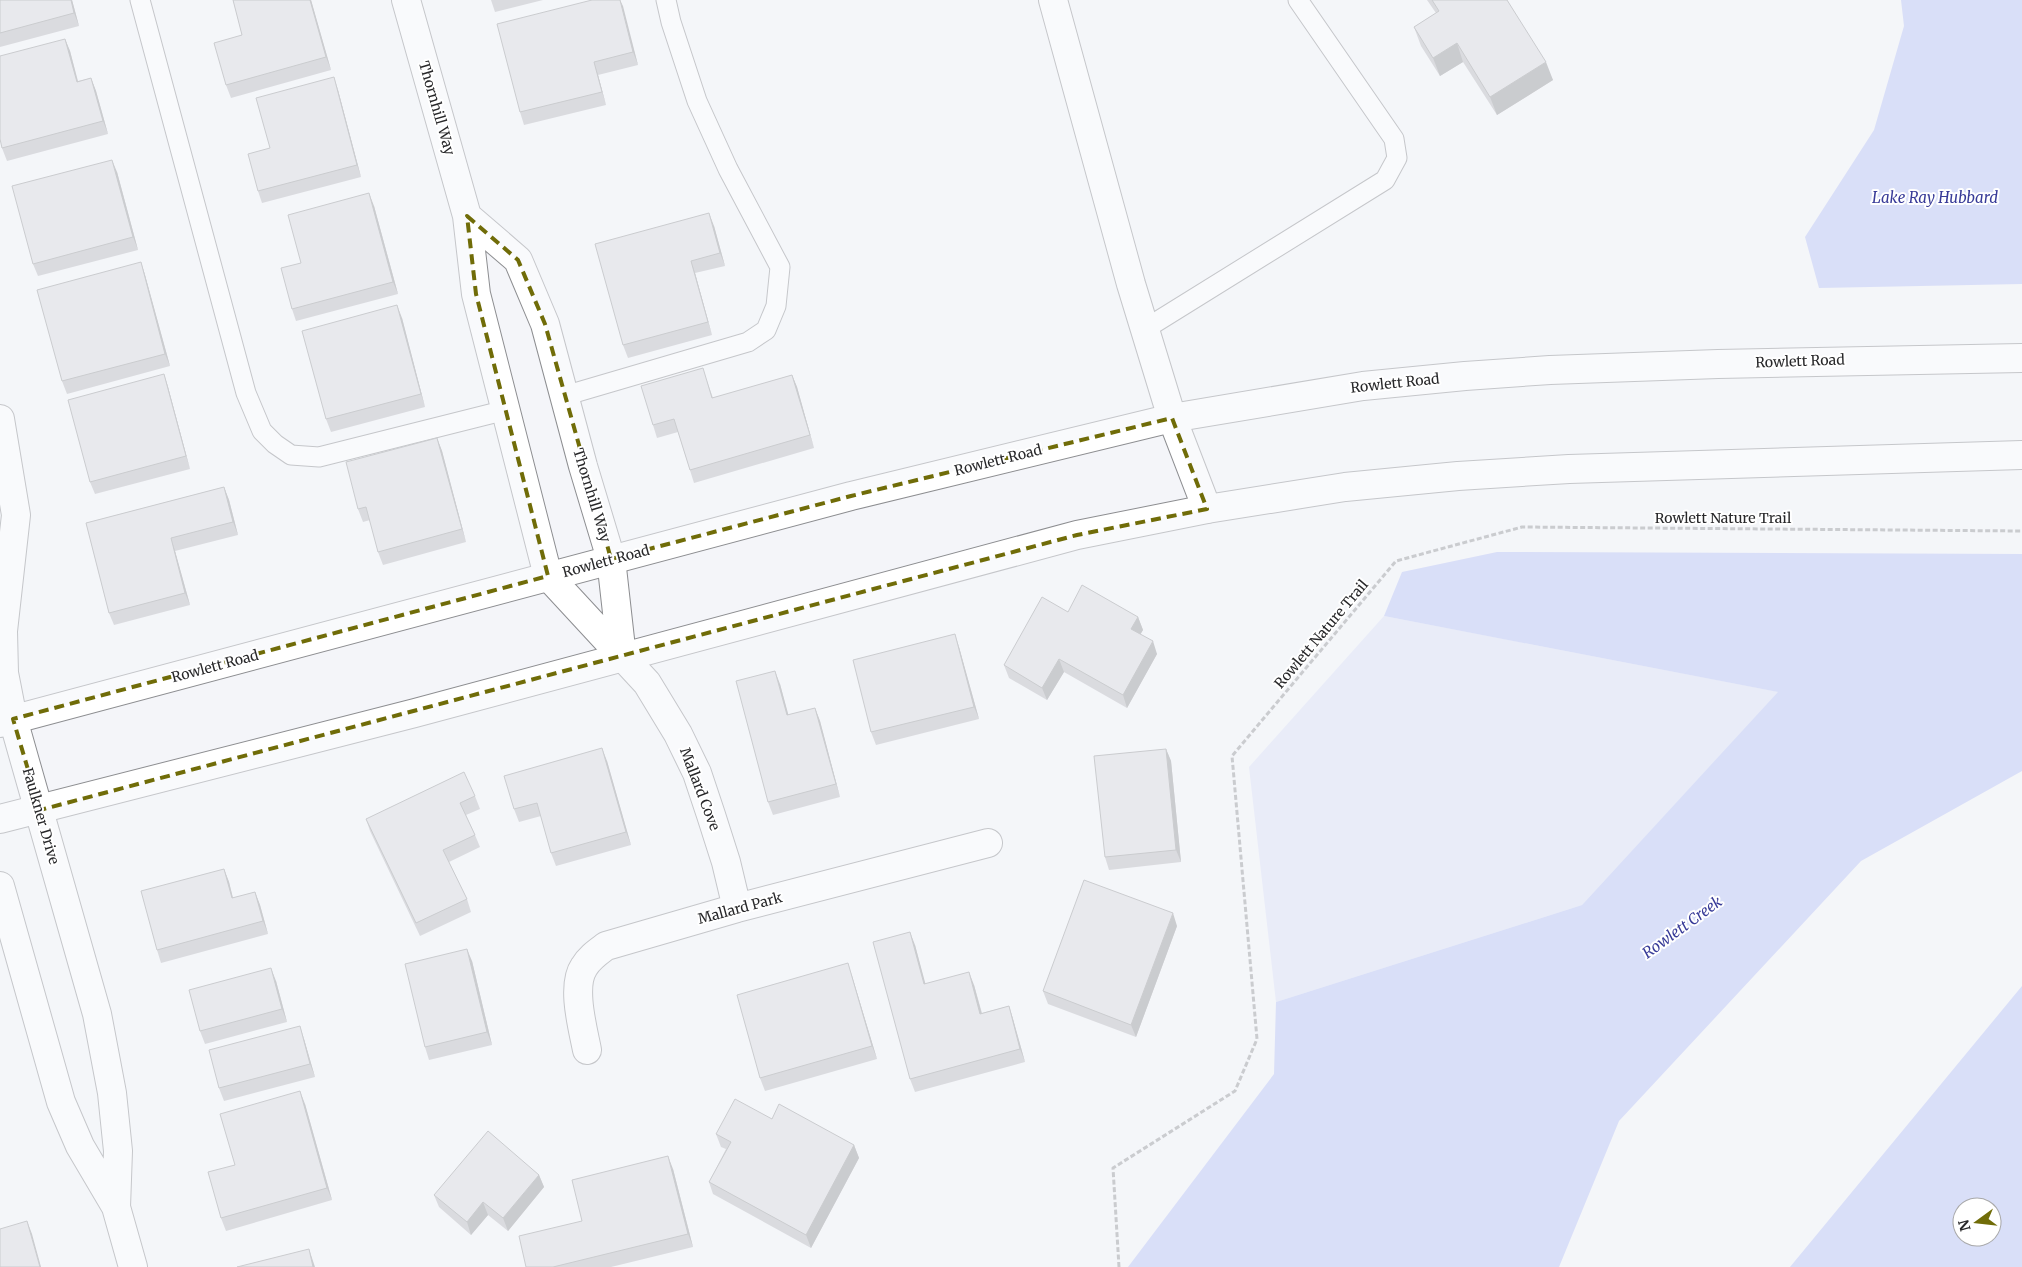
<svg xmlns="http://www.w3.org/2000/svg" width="2022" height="1267" viewBox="0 0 2022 1267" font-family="Merriweather,serif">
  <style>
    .green { fill: #dbe0f7 }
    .water { fill: #b9c3f5; fill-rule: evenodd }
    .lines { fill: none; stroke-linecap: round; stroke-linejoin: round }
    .lane-casing { stroke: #8d8e91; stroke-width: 21 }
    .street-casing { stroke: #8d8e91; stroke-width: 30 }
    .secondary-casing { stroke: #8d8e91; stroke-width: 30 }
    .path { stroke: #98999c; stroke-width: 3; stroke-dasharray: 5 2.5; stroke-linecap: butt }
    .lane { stroke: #fff; stroke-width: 19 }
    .street { stroke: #fff; stroke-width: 28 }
    .secondary { stroke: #fff; stroke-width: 28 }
    .wall { fill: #bbbbbf }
    .shaded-wall { fill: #98999b }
    .building { fill: #d9dade; stroke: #98999b }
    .marked { fill: none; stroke: #706c08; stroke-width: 4; stroke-dasharray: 10 6; stroke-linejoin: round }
    .labels { text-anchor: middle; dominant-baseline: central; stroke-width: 4; stroke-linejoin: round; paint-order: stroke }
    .street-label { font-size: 14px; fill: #28282a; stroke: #fff }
    .water-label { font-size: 15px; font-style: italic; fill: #383b98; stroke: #fff }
  </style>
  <rect width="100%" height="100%" fill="#f4f5f9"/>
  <path class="green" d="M1384 616 1779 692 1582 905 1276 1002 1249 767Z"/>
  <path class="water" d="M1901 0H2022V284L1819 288 1805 237 1874 130 1904 26Z
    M1497 552 2022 554V771L1861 861 1619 1121 1559 1267H1128L1274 1074 1276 1002 1582 905 1778 692 1384 616 1402 572Z
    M2022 986V1267H1790ZM1962 1207H1992V1237H1962Z"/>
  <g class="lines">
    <g class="lane-casing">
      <path id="lane" d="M140 0 246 393 262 431 275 444 291 455 319 457 506 410
        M1145 329 1385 180 1397 158 1394 139 1298 0
        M564 396 748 342 766 330 776 306 780 267 728 169 697 101 671 22 666 0"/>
    </g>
    <g class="street-casing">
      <path id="street" d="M406 0 467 216 476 294 548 576 647 683 678 734 697 773 711 815 726 862 737 908
        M1053 0 1131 284 1172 418 1207 509
        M467 216 518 260 545 324 583 466 611 559 622 657
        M0 419 16 515 3 631 4 673 13 719 26 765 97 1014 112 1093 118 1151 116 1207
        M0 886 61 1102 80 1146 116 1207 133 1267
        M587 1050C583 1029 571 986 584 967 589 958 598 952 606 946L737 908 988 843"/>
    </g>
    <g class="secondary-casing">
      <path id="secondary" d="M0 723 851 496 1172 418 1363 386 1465 376 1550 370 1718 364 2022 358
        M0 819 415 713 1077 535 1207 509 1345 487 1458 476 1569 469 2022 455"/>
    </g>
    <path class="path" d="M1119 1267 1113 1168 1235 1091 1257 1039 1232 756 1396 561 1522 527 2022 531"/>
    <use href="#lane" class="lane"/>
    <use href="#street" class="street"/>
    <use href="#secondary" class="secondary"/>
  </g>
  <path class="wall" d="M0 0H72L79 26 0 47Z
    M233 0H311L331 70 231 98 226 85 242 35Z
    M491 0H543L495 12Z
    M592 0H620L638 65 598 75 606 105 524 125 520 112Z
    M1427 0H1507L1553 80 1497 115 1463 62 1440 76 1421 46 1414 27 1436 13Z
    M65 39 70 51 78 81 91 78 96 91 108 134 7 161 2 148Z
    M338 90 361 177 262 203 258 191Z
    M117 172 138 250 38 276 33 264Z
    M374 206 398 294 296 321 292 309 301 263Z
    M714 226 725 266 695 273 712 335 628 358 623 345Z
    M141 262 145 275 170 366 67 394 62 381Z
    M402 318 425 407 331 432 326 419Z
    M164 374 168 387 190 469 95 494 90 482Z
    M792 375 797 387 814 448 694 483 678 432 657 438 653 425 707 381 713 398Z
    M437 438 442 451 466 542 383 565 378 552 370 520 363 522 358 509Z
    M224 487 229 500 238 535 175 551 190 605 114 625 109 613 86 523Z
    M1068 612 1138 617 1143 630 1140 634 1157 654 1127 708 1064 672 1047 700 1009 678 1004 665Z
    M959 647 979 719 876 745 871 732Z
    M780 684 788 715 815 708 820 721 840 797 773 815 768 802Z
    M1166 749 1171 761 1181 862 1109 870 1105 857Z
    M607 761 631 845 556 866 551 853 541 816 519 822 514 809Z
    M475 796 480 809 466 815 475 835 480 847 449 862 467 899 471 912 420 936 370 831 366 819Z
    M224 869 229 882 233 898 255 892 260 905 268 934 161 963 157 950Z
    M1177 926 1136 1037 1048 1004 1043 991Z
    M915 945 925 984 974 985 982 1013 1009 1006 1013 1019 1025 1062 915 1092 910 1079Z
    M472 961 492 1045 429 1060 425 1047Z
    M852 976 877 1059 765 1091 760 1078Z
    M276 981 287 1022 205 1044 200 1031Z
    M304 1039 315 1077 224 1101 219 1088Z
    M305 1104 332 1200 226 1231 221 1218 235 1165Z
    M772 1119 854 1145 859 1158 811 1248 713 1194 709 1182 726 1149 721 1147 716 1134Z
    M673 1169 693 1247 611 1267H526L582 1221Z
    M539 1175 544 1187 508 1231 488 1215 471 1235 439 1207 434 1195Z"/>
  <path class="shaded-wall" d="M71 0H72L79 26 74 13Z
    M310 0H311L331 70 326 57Z
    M620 0 623 6 638 65 633 52Z
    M65 39 70 51 81 94 77 82Z
    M1457 43 1463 62 1440 76 1433 58Z
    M594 62 598 75 606 105 602 92Z
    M1546 62 1553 80 1497 115 1490 97Z
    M334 77 338 90 361 177 357 165Z
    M91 78 96 91 108 134 103 121Z
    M112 160 117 172 138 250 133 237Z
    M369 193 374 206 398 294 393 282Z
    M709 213 714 226 725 266 720 253Z
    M691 261 695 273 712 335 708 322Z
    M141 262 145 275 170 366 165 354Z
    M397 305 402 318 425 407 421 394Z
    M164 374 168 387 190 469 186 456Z
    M792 375 797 387 814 448 810 435Z
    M437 438 442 451 466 542 462 529Z
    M224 487 229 500 238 535 233 522Z
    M171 538 175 551 190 605 185 593Z
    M1138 617 1143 630 1136 642 1131 629Z
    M955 634 959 647 979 719 974 707Z
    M1153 641 1157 654 1127 708 1123 695Z
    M1059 659 1064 672 1047 700 1042 688Z
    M775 671 780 684 792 728 787 715Z
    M815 708 820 721 840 797 836 784Z
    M602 748 607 761 631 845 626 832Z
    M1166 749 1171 761 1181 862 1176 850Z
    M224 869 229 882 236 911 232 898Z
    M255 892 260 905 268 934 263 921Z
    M1173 913 1177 926 1136 1037 1131 1025Z
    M910 932 915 945 929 997 924 984Z
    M467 949 472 961 492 1045 487 1032Z
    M848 963 852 976 877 1059 872 1046Z
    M271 968 276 981 287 1022 282 1009Z
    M969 972 974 985 985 1026 980 1014Z
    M1009 1006 1013 1019 1025 1062 1020 1049Z
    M300 1026 304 1039 315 1077 310 1064Z
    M300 1091 305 1104 332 1200 327 1188Z
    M854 1145 859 1158 811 1248 806 1235Z
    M668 1156 673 1169 693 1247 688 1234Z
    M539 1175 544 1187 508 1231 503 1218Z
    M483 1202 488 1215 471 1235 467 1222Z
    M27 1221 32 1234 41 1267H40Z
    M309 1249 315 1267H313Z"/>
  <path class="building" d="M0 0H71L74 13 0 33Z
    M233 0H310L326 57 226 85 214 43 242 35Z
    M592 0H620L633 52 594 62 602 92 520 112 497 24Z
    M1432 0H1507L1546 62 1490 97 1457 43 1433 58 1414 27 1439 11Z
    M65 39 77 82 91 78 103 121 2 148 0 139V56Z
    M334 77 357 165 258 191 248 154 270 148 256 98Z
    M112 160 133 237 33 264 12 186Z
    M369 193 393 282 292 309 281 268 301 263 288 215Z
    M709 213 720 253 691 261 708 322 623 345 595 244Z
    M141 262 165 354 62 381 37 290Z
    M397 305 421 394 326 419 302 331Z
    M703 368 712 398 792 375 810 435 690 470 674 419 653 425 641 386Z
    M164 374 186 456 90 482 68 400Z
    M437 438 462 529 378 552 366 507 358 509 346 462Z
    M224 487 233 522 171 538 185 593 109 613 86 523Z
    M1082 585 1138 617 1131 629 1153 641 1123 695 1059 659 1042 688 1004 665 1042 597 1068 612Z
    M955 634 974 707 871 732 853 660Z
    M775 671 787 715 815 708 836 784 768 802 736 681Z
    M602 748 626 832 551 853 537 803 514 809 504 776Z
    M1166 749 1176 850 1105 857 1094 756Z
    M464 772 475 796 460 803 475 835 443 850 467 899 416 923 366 819Z
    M224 869 232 898 255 892 263 921 157 950 141 891Z
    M1084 880 1173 913 1131 1025 1043 991Z
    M910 932 924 984 969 972 980 1014 1009 1006 1020 1049 910 1079 873 942Z
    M467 949 487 1032 425 1047 405 964Z
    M848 963 872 1046 760 1078 737 995Z
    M271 968 282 1009 200 1031 189 990Z
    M300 1026 310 1064 219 1088 209 1050Z
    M300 1091 327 1188 221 1218 208 1172 235 1165 220 1114Z
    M735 1099 772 1119 779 1104 854 1145 806 1235 709 1182 731 1142 716 1134Z
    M488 1131 539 1175 503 1218 483 1202 467 1222 434 1195Z
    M668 1156 688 1234 553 1267H526L519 1236 582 1221 572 1180Z
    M27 1221 40 1267H0V1229Z
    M309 1249 313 1267H237Z"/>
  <path d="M0 0H2022V1267H0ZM467 216 518 260 545 324 611 559 851 496 1172 418 1207 509 1077 535 40 810 13 719 548 576 476 294Z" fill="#f4f5f9" fill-opacity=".55" fill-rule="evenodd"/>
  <path class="marked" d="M467 216 518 260 545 324 611 559 851 496 1172 418 1207 509 1077 535 40 810 13 719 548 576 476 294Z"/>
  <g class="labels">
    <g class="street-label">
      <text transform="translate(437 108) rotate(74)">Thornhill Way</text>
      <text transform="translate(1800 361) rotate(-2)">Rowlett Road</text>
      <text transform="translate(1395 383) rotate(-6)">Rowlett Road</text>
      <text transform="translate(998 460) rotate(-14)">Rowlett Road</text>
      <text transform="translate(592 495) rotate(73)">Thornhill Way</text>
      <text x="1723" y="518">Rowlett Nature Trail</text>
      <text transform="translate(606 561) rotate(-15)">Rowlett Road</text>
      <text transform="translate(1321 634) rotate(-50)">Rowlett Nature Trail</text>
      <text transform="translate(215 666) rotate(-15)">Rowlett Road</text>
      <text transform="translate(700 789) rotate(69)">Mallard Cove</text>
      <text transform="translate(41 816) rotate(74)">Faulkner Drive</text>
      <text transform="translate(740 908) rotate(-15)">Mallard Park</text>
    </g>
    <g class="water-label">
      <text x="1935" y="197">Lake Ray Hubbard</text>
      <text transform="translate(1682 927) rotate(-36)">Rowlett Creek</text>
    </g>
  </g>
  <g transform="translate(1977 1222) rotate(255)"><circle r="24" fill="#ffffff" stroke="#a9a9aa"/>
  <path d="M0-4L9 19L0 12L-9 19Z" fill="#706c08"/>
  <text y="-8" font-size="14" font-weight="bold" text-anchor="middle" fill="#28282a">N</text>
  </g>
</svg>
